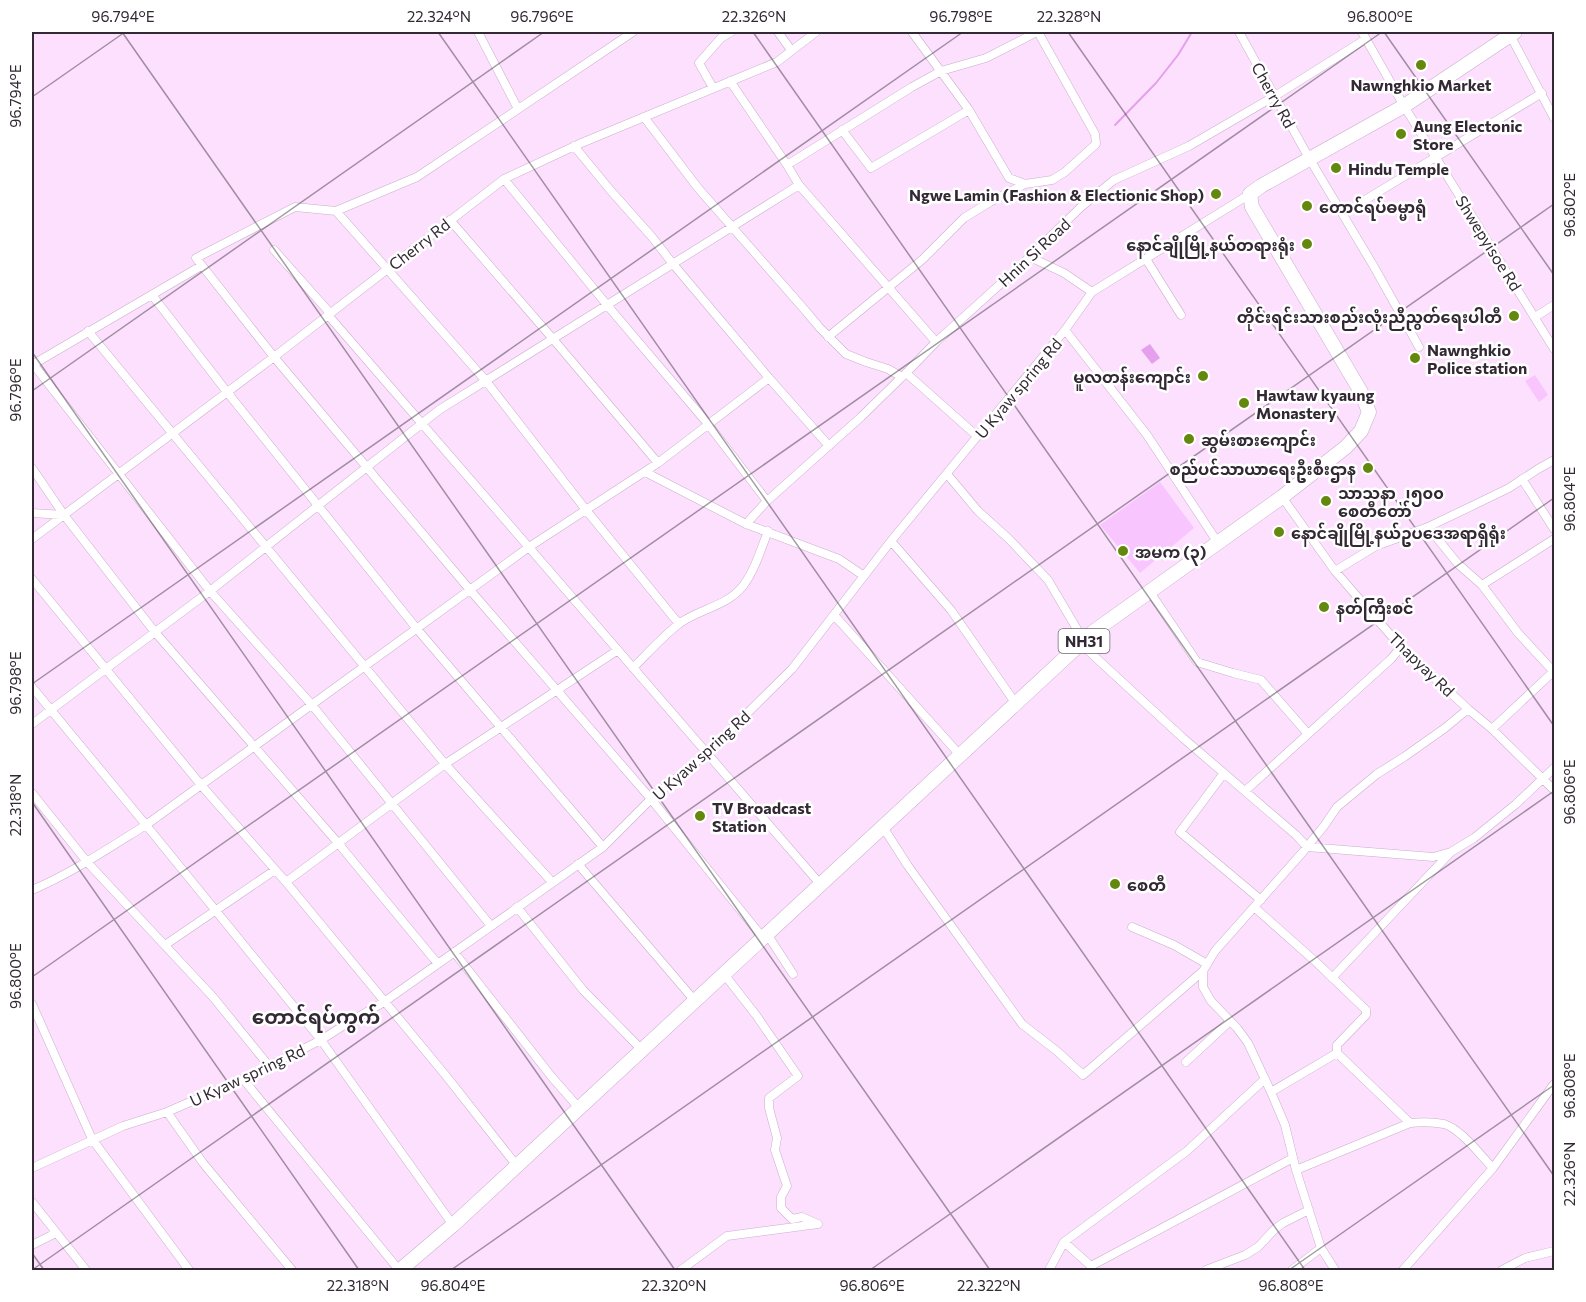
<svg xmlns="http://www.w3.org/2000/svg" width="1586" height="1302" viewBox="0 0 1586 1302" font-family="Commissioner,'Noto Sans Myanmar',sans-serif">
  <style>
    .green { fill: #f9c5ff }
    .water { fill: #e4a0ec }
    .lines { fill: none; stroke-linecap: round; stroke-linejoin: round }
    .stream { stroke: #e4a0ec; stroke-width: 2 }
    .minor-casing { stroke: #c9aecb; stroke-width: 9 }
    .trunk-casing { stroke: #c9aecb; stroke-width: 15 }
    .minor { stroke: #fff; stroke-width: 8 }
    .trunk { stroke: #fff; stroke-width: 14 }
    .ticks { fill: none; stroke: #332934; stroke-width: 1.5; stroke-opacity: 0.45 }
    .poi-dot { fill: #64880d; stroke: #fff; stroke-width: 2 }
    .labels { text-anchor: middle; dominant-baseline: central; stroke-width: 5; stroke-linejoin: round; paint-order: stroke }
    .shield { fill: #fff; stroke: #706971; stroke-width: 1.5 }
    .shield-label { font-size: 15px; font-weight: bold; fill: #332934 }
    .poi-label { font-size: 16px; font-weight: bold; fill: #332934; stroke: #fff; text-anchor: start }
    .street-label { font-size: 16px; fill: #332934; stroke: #fff }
    .quarter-label { font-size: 20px; font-weight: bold; fill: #332934; stroke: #fff }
    .neatline { fill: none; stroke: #332934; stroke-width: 2 }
    .ticks-label { font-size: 15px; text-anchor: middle; fill: #332934 }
  </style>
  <rect width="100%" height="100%" fill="#fce0fe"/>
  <path class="green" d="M1535 375 1548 395 1539 402 1525 381Z
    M1160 482 1194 528 1140 573 1100 525Z"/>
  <path class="water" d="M1150 344 1160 358 1152 364 1141 350Z"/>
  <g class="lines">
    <path class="stream" d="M1115 125 1156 83 1178 55 1192 32"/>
    <g class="minor-casing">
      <path id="minor" d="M478 32 518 109
        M633 32 417 177 336 211 295 207 196 258 274 357 470 590 651 799 763 938
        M778 32 791 50
        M912 32 969 110 1009 178 1025 184 1052 180 1065 172 1096 144 1095 134 1038 32
        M1239 32 1309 158 1373 265 1419 347
        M1362 32 1404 106 1554 349
        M1509 33 1554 118
        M730 81 787 165 799 185 936 342
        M713 88 699 63 721 38 731 32
        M644 117 698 188 804 309 820 328 846 354 866 362 888 369 902 377
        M842 130 871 168 969 110
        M574 146 611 191 652 237 673 264 769 378 829 446
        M787 165 912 87 941 71 986 58 1037 32
        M504 179 607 305 708 424 767 501
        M336 211 486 381 586 510 679 624
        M1342 212 1355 206 1542 93
        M450 220 553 339 658 463
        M274 250 330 313
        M1030 257 1064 273 1092 292
        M1146 259 1181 315
        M152 295 227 392 417 629 603 847
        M328 315 821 885
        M1535 317 1554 305
        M1065 330 1147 435 1218 543
        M88 331 445 764 552 882
        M828 337 923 259 964 218 990 202 1025 184
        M33 364 210 591 439 410 799 185
        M32 365 201 266
        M906 373 977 436
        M32 468 64 515 154 631 338 843 438 964
        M645 472 746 524 839 559 864 576
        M947 474 978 511 1009 539 1048 580 1084 641
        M1522 479 1554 529
        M1282 497 1335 571 1401 647 1468 709 1492 729 1554 790
        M32 513 64 515
        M746 524 767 501 861 417 908 371 936 342 1017 269 1081 207 1114 180 1189 146 1275 96 1366 39
        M1428 527 1458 564 1482 585 1518 633 1554 672
        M32 539 274 357 504 179 579 144 777 62 816 32
        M891 541 951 610 1016 704
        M1335 571 1376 546 1428 527 1476 504 1509 488 1538 469 1554 460
        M32 579 201 785 286 882 447 1077 517 1166
        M1482 585 1554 539
        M1150 592 1197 662 1233 673 1261 680 1308 734
        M834 615 960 755
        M1081 644 1183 738 1296 835 1307 847 1433 857 1451 852 1474 838 1516 804 1554 768
        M633 668C648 653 663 636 680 623 700 609 727 606 743 586 755 570 761 549 768 531
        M32 687 146 825 321 1040 453 1225
        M32 724 210 591 312 705 491 926
        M1492 729 1554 671
        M1224 773 1180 832 1261 900
        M1245 791 1391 659 1401 647
        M32 793 87 862 213 997 269 1066
        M883 827 908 866 1022 1024 1058 1052 1083 1075 1203 971
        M578 864 695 1001
        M286 882 445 764 618 650
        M32 890C72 873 109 848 146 825L529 547 658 463 769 378
        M517 907 583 990 642 1050
        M1254 907 1316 962 1366 1010V1015L1337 1045V1053
        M1132 927 1174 945 1207 964
        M767 934 793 974
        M165 945 275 870
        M454 952 551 1076 579 1108
        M1332 978 1450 853
        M32 1004 92 1139 189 1270
        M1337 1053 1410 1123
        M1186 1062 1230 1021
        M243 1079 399 1270
        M1271 1092 1337 1053
        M167 1112 203 1163 292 1270
        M32 1168 123 1126 167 1112 243 1079 321 1040 346 1024 384 1002 603 847 651 799 707 753 792 669 891 541 1065 330 1092 292 1250 194
        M1296 1170 1410 1123C1421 1122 1433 1122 1444 1124 1461 1129 1480 1155 1493 1168
        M32 1202 86 1270
        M1064 1242 1091 1266 1293 1158
        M32 1245 56 1233
        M681 1270 727 1236 818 1224 802 1217 792 1219 781 1208V1197L787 1186 775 1150 777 1138 769 1108V1098L798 1076 756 1015 724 974
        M1049 1270 1064 1242 1187 1151 1265 1079
        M1206 1270 1245 1255 1258 1247 1275 1229 1283 1223 1309 1210
        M1292 1270 1321 1248
        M1335 1270 1321 1248 1296 1170 1285 1125 1271 1092 1248 1043 1237 1028 1211 1001 1203 987V971L1215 951 1302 853 1324 826 1337 807 1377 774 1404 757 1445 728 1468 709
        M1403 1270 1493 1168 1554 1084
        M1502 1270 1525 1258 1554 1251"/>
    </g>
    <g class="trunk-casing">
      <path id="trunk" d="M400 1270 453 1225 1093 632 1282 497 1346 447 1361 431 1369 412 1361 392 1252 207 1250 194 1261 186 1404 106 1515 32"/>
    </g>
    <use href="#minor" class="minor"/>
    <use href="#trunk" class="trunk"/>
  </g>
  <path class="ticks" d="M122 32 990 1270M438 32 1305 1270M753 32 1554 1176M1068 32 1554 726M1384 32 1554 275M32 97 125 32M32 352 675 1270M32 391 544 32M32 684 963 32M32 802 359 1270M32 977 1382 32M32 1253 44 1270M32 1270 1554 204M451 1270 1554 498M870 1270 1554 791M1289 1270 1554 1085"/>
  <g class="poi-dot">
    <circle cx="1421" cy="65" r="6"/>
    <circle cx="1401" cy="134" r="6"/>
    <circle cx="1336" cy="168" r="6"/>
    <circle cx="1216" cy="194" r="6"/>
    <circle cx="1307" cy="206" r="6"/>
    <circle cx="1307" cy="244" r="6"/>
    <circle cx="1514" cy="316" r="6"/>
    <circle cx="1415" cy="358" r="6"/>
    <circle cx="1203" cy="376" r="6"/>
    <circle cx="1244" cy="403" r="6"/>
    <circle cx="1189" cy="439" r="6"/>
    <circle cx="1368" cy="468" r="6"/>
    <circle cx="1326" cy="501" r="6"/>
    <circle cx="1279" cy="532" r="6"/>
    <circle cx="1123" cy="551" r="6"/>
    <circle cx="1324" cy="607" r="6"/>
    <circle cx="700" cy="816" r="6"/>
    <circle cx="1115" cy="884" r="6"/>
  </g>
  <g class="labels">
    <rect class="shield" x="1058.5" y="629" width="51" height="24" rx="4.5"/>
    <g class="shield-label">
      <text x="1084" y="641">NH31</text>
    </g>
    <g class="poi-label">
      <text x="1421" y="84" text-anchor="middle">Nawnghkio Market</text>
      <text x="1413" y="125">Aung Electonic<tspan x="1413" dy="18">Store</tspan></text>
      <text x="1348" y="168">Hindu Temple</text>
      <text x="1204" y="194" text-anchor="end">Ngwe Lamin (Fashion &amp; Electionic Shop)</text>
      <text x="1319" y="206">တောင်ရပ်ဓမ္မာရုံ</text>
      <text x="1295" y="244" text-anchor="end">နောင်ချိုမြို့နယ်တရားရုံး</text>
      <text x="1502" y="316" text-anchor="end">တိုင်းရင်းသားစည်းလုံးညီညွတ်ရေးပါတီ</text>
      <text x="1427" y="349">Nawnghkio<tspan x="1427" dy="18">Police station</tspan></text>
      <text x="1191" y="376" text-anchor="end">မူလတန်းကျောင်း</text>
      <text x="1256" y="394">Hawtaw kyaung<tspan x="1256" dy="18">Monastery</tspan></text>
      <text x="1201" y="439">ဆွမ်းစားကျောင်း</text>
      <text x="1356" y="468" text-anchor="end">စည်ပင်သာယာရေးဦးစီးဌာန</text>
      <text x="1338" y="492">သာသနာ ၂၅၀၀<tspan x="1338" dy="18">စေတီတော်</tspan></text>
      <text x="1291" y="532">နောင်ချိုမြို့နယ်ဥပဒေအရာရှိရုံး</text>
      <text x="1135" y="551">အမက (၃)</text>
      <text x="1336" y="607">နတ်ကြီးစင်</text>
      <text x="712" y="807">TV Broadcast<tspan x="712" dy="18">Station</tspan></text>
      <text x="1127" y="884">စေတီ</text>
    </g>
    <g class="street-label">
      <text transform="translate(1274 95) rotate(61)">Cherry Rd</text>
      <text transform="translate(1489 243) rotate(58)">Shwepyisoe Rd</text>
      <text transform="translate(419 244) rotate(-38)">Cherry Rd</text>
      <text transform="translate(1034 252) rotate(-43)">Hnin Si Road</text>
      <text transform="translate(1018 388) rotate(-50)">U Kyaw spring Rd</text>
      <text transform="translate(1422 664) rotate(44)">Thapyay Rd</text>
      <text transform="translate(701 755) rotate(-42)">U Kyaw spring Rd</text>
      <text transform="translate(247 1075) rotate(-25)">U Kyaw spring Rd</text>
    </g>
    <g class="quarter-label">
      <text x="316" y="1016">တောင်ရပ်ကွက်</text>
    </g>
  </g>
  <rect width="1586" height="1302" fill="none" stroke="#ffffff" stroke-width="66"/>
  <rect x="33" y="33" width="1520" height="1236" class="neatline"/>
  <g class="ticks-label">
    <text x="123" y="22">96.794°E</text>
    <text x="439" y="22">22.324°N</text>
    <text x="542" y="22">96.796°E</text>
    <text x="754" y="22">22.326°N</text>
    <text x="961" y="22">96.798°E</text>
    <text x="1069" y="22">22.328°N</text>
    <text x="1380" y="22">96.800°E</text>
    <text transform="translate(16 96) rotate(-90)" y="5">96.794°E</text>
    <text transform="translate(1570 205) rotate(-90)" y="5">96.802°E</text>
    <text transform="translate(16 390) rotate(-90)" y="5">96.796°E</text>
    <text transform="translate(1570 499) rotate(-90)" y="5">96.804°E</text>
    <text transform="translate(16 683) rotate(-90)" y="5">96.798°E</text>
    <text transform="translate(1570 792) rotate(-90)" y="5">96.806°E</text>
    <text transform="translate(16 805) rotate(-90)" y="5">22.318°N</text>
    <text transform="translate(16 976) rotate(-90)" y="5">96.800°E</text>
    <text transform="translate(1570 1086) rotate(-90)" y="5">96.808°E</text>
    <text transform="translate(1570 1174) rotate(-90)" y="5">22.326°N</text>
    <text x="358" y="1291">22.318°N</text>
    <text x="453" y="1291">96.804°E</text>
    <text x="674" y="1291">22.320°N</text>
    <text x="872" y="1291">96.806°E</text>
    <text x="989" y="1291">22.322°N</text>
    <text x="1291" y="1291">96.808°E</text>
  </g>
</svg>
